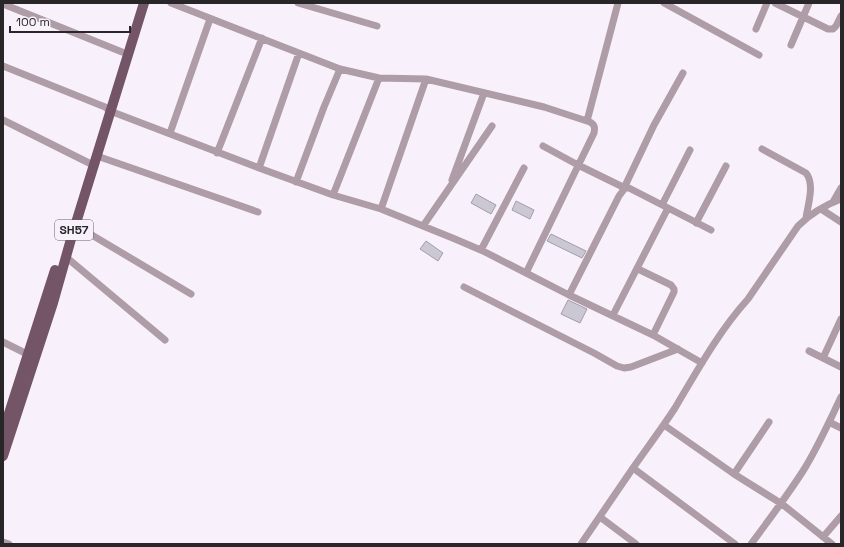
<svg xmlns="http://www.w3.org/2000/svg" width="844" height="547" viewBox="0 0 844 547" font-family="'Space Grotesk',sans-serif">
  <style>
    .building { fill: #ccc8d3; stroke: #a29ea8 }
    .lines { fill: none; stroke-linecap: round; stroke-linejoin: round }
    .street { stroke: #ae9ca7; stroke-width: 7 }
    .primary { stroke: #735567; stroke-width: 10 }
    .labels { text-anchor: middle; dominant-baseline: central; stroke-width: 3.5; stroke-linejoin: round; paint-order: stroke }
    .shield { fill: #f8f1fb; stroke: #676369; stroke-width: 1 }
    .shield-label { font-size: 12px; font-weight: bold; fill: #29262a }
  </style>
  <rect width="100%" height="100%" fill="#f8f1fb"/>
  <path class="building" d="M476 194 496 205 491 214 471 203Z
    M516 201 534 210 530 219 512 210Z
    M551 234 586 251 582 258 547 241Z
    M426 241 443 253 438 261 420 249Z
    M568 300 587 309 580 323 561 314Z"/>
  <g class="lines">
    <path class="street" d="M171 3 340 69 379 78 426 79 544 107 590 122C595 125 595 128 594 133L526 273
      M298 3 377 26
      M664 3 759 55
      M775 3 828 29H833L836 26 841 16
      M3 4 122 52
      M756 29 767 3
      M791 45 809 3
      M3 66 105 107 110 111 259 168 333 195 381 209 455 239 483 251 569 295 653 335 702 363
      M3 120 89 163
      M587 121 618 3
      M170 133 210 19
      M543 146 578 165 625 188
      M762 149 806 173C815 184 808 204 806 218
      M217 153 262 38
      M97 156 258 212
      M259 168 299 53
      M452 180 484 93
      M296 182 324 107 340 69
      M624 188 654 125 683 73
      M333 195 379 78
      M833 202 841 188
      M662 205 690 150
      M381 209 426 79
      M821 209 841 222
      M696 223 726 166
      M75 225 191 294
      M423 226 492 126
      M481 250 524 168
      M66 257 165 340
      M638 269 671 285 674 289V292L653 335
      M464 287 594 353 617 366 624 368 631 367 678 349
      M569 295 619 196 625 188H629L711 230
      M613 315 668 208
      M3 342 31 356
      M809 351 841 367
      M823 358 841 319
      M829 422 841 428
      M664 425 734 474 782 504 832 544
      M633 468C647 448 662 428 675 408 697 371 719 331 748 299L798 226C810 214 825 205 841 199
      M734 474 769 422
      M600 517 636 544
      M823 537 841 516
      M3 542 9 544
      M581 544 633 468 735 544
      M751 544C769 520 787 496 803 471 818 447 829 422 841 397"/>
    <path class="primary" d="M3 432 55 270
      M3 456 53 303 71 239 144 3"/>
  </g>
  <g class="labels">
    <rect class="shield" x="55" y="220" width="38" height="20" rx="3"/>
    <g class="shield-label">
      <text x="74" y="230">SH57</text>
    </g>
  </g>
  <rect width="844" height="547" fill="none" stroke="#29262a" stroke-width="8"/>
  <path d="M10 26v6h120v-6" fill="none" stroke="#29262a" stroke-width="2"/>
  <text x="16" y="26" font-size="12" fill="#29262a" stroke="#f8f1fb" stroke-width="3" paint-order="stroke">100 m</text>
</svg>
